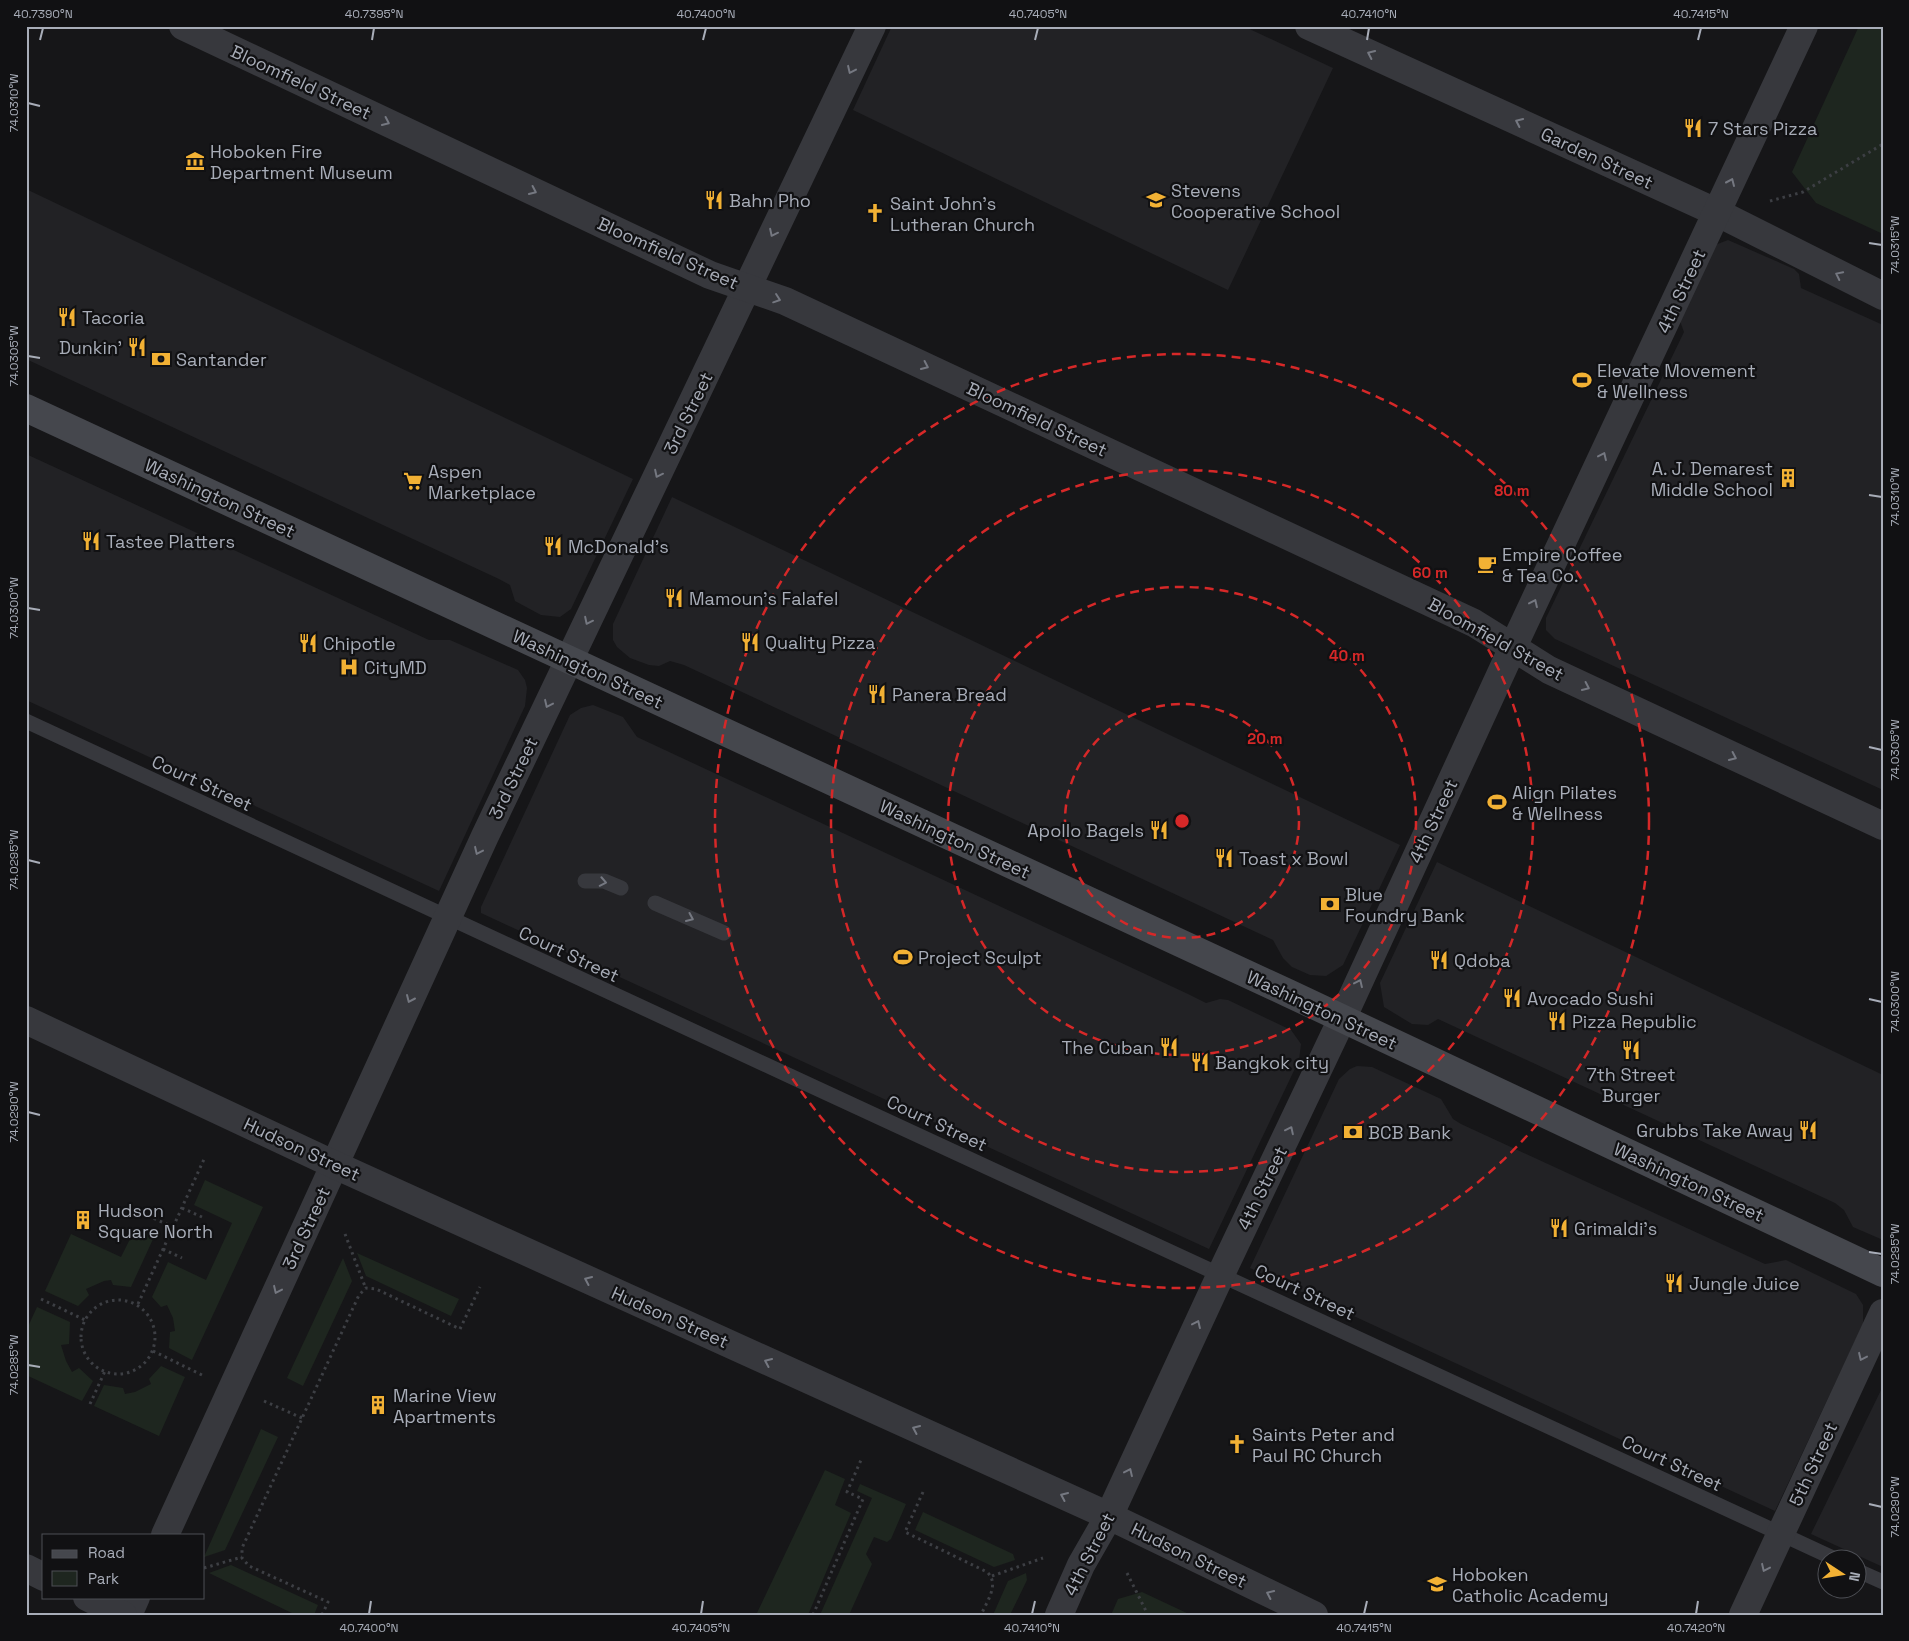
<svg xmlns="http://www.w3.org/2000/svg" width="1909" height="1641" viewBox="0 0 1909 1641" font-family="'Space Grotesk',sans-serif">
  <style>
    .built { fill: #222225 }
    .green { fill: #1e261f }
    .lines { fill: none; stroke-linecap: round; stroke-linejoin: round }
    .path { stroke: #3d3f44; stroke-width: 3; stroke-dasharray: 2.5 4; stroke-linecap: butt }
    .service { stroke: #37383d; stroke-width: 15 }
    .minor { stroke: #37383d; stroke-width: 28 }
    .tertiary { stroke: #37383d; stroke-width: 28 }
    .secondary { stroke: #45474d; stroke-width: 28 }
    .oneway { stroke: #757881 }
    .ticks { fill: none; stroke: #a8adb8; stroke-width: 2 }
    .ring { fill: none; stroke: #d62828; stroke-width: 2.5; stroke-dasharray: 9 6 }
    .labels { text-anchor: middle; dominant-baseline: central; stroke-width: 4.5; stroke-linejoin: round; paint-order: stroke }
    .street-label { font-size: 18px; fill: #a8adb8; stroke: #111113 }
    .poi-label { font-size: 18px; fill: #a8adb8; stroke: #111113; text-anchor: start }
    .centre { fill: #d62828; stroke: #111113; stroke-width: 2.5 }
    .ring-label { font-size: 15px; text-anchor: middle; font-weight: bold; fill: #d62828; stroke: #111113; stroke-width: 4.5; stroke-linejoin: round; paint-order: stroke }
    .neatline { fill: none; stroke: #a8adb8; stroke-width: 2 }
    .ticks-label { font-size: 12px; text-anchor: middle; fill: #a8adb8 }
  </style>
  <rect width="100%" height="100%" fill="#161618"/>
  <path class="built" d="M892 26H1243L1333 68 1228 290 853 110Z
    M26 189 633 479 571 609 560 617 541 615 515 601 510 585 499 579 26 359Z
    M1728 240 1794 269 1799 274 1801 288 1883 325V790L1555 639 1546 630V618L1684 332 1680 321 1715 245Z
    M26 454 429 640H450L518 670 525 680 527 688 525 706 439 891 26 700Z
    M672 497 1400 845 1343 965 1326 976 1310 975 1292 967 1283 958 1273 940 684 665 670 661 659 666 649 665 630 658 617 647 613 640V624Z
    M593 705 623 717 637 737 1188 994 1206 1003 1220 999 1228 1000 1291 1030 1301 1044 1299 1060 1209 1249 481 913V907L570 715 581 708Z
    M1437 862 1883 1075V1240L1853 1227 1844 1210 1835 1203 1438 1019 1428 1025 1412 1024 1384 1007 1380 983Z
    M1357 1066 1372 1067 1441 1099 1453 1119 1461 1124 1765 1264 1786 1260 1856 1294 1863 1305V1324L1775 1511 1250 1268 1339 1079 1350 1069Z
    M1883 1386V1567L1811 1534Z"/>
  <path class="green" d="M1859 26H1883V234L1816 203 1792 172Z
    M205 1180 263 1207 192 1360 169 1348 170 1332 175 1331 173 1318 167 1305 161 1307 152 1297 168 1262 206 1280 232 1223 194 1205Z
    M136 1227 154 1237 131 1287 113 1285 111 1280 104 1281 86 1289 89 1295 78 1306 45 1291 71 1234 121 1257Z
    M357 1253 459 1299 451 1316 366 1276Z
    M343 1258 352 1281 303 1386 287 1378Z
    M37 1307 70 1322 69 1344 61 1345 66 1361 72 1372 79 1368 93 1381 82 1401 26 1375V1331Z
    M161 1366 185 1377 159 1436 94 1406 104 1385 123 1388 125 1394 135 1392 151 1384 149 1379Z
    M261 1429 278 1437 225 1550 204 1557Z
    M825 1470 845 1479 835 1505 851 1513 808 1615H756Z
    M860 1484 906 1504 891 1539 887 1542 874 1537 866 1554 872 1564 849 1615H820L872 1498 857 1491Z
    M923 1512 1013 1554 1015 1560 994 1567 915 1530Z
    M231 1565 318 1605 314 1615H296L209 1573Z
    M1026 1573 1027 1580 1010 1615H993L1008 1581Z
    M1142 1592 1191 1615H1111L1118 1599Z"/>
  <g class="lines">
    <path class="path" d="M1770 201 1803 192 1883 144
      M182 1208 202 1217
      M142 1213 173 1227
      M345 1234 366 1289
      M163 1249 182 1258
      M41 1299 85 1320
      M81 1337a37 37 0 1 1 74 0a37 37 0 1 1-74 0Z
      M138 1304 205 1157
      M153 1351 202 1375
      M264 1401 302 1418
      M90 1404 105 1371
      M923 1492 905 1532 987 1572C1000 1584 987 1601 981 1615
      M204 1568 242 1557
      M1127 1573 1148 1615
      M992 1576 1043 1558
      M322 1615 328 1602 249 1566 242 1558V1548L359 1295 366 1288 376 1289 460 1329 480 1287
      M813 1615 863 1499 847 1492 861 1460"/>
    <path class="service" d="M26 721C627 1003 1231 1278 1833 1558
      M585 881H604L621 888
      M655 903 724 933
      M1856 1570 1883 1582"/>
    <path class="minor" d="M1309 26 1718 213 1883 296
      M165 1535 485 836 872 26
      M128 1615 136 1597
      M1743 1615 1883 1313"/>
    <path class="tertiary" d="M183 26 710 275 785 301 1474 623 1549 670 1883 826
      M26 1020 335 1165 1109 1516 1314 1615
      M26 1568 44 1577
      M87 1597 123 1615
      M1059 1615 1081 1565 1109 1516 1221 1274 1342 1019 1513 647 1804 26"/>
    <path class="secondary" d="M26 408 1288 993 1883 1273"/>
  </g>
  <defs><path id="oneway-chevron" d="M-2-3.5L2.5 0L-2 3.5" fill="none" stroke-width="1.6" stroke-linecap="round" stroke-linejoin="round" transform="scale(1.25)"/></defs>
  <g class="oneway">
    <use href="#oneway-chevron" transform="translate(1371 54) rotate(-155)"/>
    <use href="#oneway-chevron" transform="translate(851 70) rotate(115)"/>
    <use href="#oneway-chevron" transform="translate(386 122) rotate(25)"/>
    <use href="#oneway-chevron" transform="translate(1519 122) rotate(-155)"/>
    <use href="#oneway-chevron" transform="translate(1731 182) rotate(-66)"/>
    <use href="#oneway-chevron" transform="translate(533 191) rotate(25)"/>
    <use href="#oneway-chevron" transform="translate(773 233) rotate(116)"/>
    <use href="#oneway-chevron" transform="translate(1839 275) rotate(-154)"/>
    <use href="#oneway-chevron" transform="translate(777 299) rotate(19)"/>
    <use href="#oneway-chevron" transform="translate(925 366) rotate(25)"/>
    <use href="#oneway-chevron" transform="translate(1603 456) rotate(-65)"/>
    <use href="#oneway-chevron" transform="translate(658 474) rotate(116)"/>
    <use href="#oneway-chevron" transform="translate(1534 603) rotate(-65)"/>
    <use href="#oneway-chevron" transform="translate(588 621) rotate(116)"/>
    <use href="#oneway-chevron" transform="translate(1586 687) rotate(25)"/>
    <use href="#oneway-chevron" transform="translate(548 704) rotate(115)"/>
    <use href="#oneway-chevron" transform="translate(1733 757) rotate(25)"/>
    <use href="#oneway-chevron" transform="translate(478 851) rotate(115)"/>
    <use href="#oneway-chevron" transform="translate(603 882) rotate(11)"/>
    <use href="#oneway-chevron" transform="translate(690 918) rotate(24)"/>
    <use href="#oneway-chevron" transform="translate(1359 983) rotate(-65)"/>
    <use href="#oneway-chevron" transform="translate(410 999) rotate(114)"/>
    <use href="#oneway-chevron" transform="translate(1290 1130) rotate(-64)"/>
    <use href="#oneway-chevron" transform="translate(588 1280) rotate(-156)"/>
    <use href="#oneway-chevron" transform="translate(277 1290) rotate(115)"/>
    <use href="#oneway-chevron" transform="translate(1197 1324) rotate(-65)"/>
    <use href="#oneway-chevron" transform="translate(1862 1357) rotate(115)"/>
    <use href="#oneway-chevron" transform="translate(768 1362) rotate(-156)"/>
    <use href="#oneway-chevron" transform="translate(916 1429) rotate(-156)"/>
    <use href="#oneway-chevron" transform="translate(1129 1472) rotate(-65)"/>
    <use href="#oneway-chevron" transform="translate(1064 1496) rotate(-156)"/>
    <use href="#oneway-chevron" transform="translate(1765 1568) rotate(115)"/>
    <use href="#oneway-chevron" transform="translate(1270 1594) rotate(-155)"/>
  </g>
  <path class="ticks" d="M40 40 43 28M372 40 374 28M703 40 706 28M1035 40 1038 28M1367 40 1369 28M1698 40 1701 28M28 103 40 106M1869 243 1882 245M28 356 40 358M1869 495 1882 497M28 608 40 610M1869 747 1882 750M28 860 40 863M1869 999 1882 1002M28 1112 40 1115M1869 1252 1882 1254M28 1365 40 1367M1869 1504 1882 1507M369 1614 371 1601M701 1614 703 1601M1032 1614 1035 1601M1364 1614 1367 1601M1696 1614 1698 1601"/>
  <g class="ring">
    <circle cx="1182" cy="821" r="117"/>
    <circle cx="1182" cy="821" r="234"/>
    <circle cx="1182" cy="821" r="351"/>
    <circle cx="1182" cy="821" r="467"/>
  </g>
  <defs>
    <g id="restaurant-bare" transform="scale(1.5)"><path d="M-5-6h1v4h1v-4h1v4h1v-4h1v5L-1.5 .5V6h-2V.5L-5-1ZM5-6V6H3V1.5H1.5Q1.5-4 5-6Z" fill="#f2b134" stroke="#111113" stroke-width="2.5" paint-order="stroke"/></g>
    <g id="museum-bare" transform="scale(1.5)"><path d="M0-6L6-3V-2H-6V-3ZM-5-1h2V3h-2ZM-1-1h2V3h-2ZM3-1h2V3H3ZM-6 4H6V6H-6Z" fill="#f2b134" stroke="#111113" stroke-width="2.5" paint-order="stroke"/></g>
    <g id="school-bare" transform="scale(1.5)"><path d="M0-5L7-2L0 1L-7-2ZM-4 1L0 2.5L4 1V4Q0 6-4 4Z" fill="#f2b134" stroke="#111113" stroke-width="2.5" paint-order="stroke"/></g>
    <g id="church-bare" transform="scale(1.5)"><path d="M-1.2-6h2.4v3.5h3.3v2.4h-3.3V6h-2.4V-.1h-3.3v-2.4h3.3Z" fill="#f2b134" stroke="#111113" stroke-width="2.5" paint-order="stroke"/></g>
    <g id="bank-bare" transform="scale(1.5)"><path d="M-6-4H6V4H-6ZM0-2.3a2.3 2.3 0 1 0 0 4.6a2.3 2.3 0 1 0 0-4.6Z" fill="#f2b134" stroke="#111113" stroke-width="2.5" paint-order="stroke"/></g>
    <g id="stadium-bare" transform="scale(1.5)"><path d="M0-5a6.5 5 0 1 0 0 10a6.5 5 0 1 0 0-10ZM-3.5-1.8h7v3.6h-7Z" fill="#f2b134" stroke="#111113" stroke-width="2.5" paint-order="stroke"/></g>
    <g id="building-bare" transform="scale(1.5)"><path d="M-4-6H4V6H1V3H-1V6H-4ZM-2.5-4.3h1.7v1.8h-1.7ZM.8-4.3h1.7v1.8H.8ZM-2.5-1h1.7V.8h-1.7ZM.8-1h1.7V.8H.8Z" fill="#f2b134" stroke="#111113" stroke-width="2.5" paint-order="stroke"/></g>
    <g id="supermarket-bare" transform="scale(1.5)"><path d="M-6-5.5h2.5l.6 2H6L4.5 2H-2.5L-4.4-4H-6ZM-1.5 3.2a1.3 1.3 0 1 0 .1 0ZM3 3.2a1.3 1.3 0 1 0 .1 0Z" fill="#f2b134" stroke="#111113" stroke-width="2.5" paint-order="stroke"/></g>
    <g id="cafe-bare" transform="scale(1.5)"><path d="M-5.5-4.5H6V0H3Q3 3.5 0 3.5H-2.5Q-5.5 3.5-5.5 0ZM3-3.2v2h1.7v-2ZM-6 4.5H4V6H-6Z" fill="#f2b134" stroke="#111113" stroke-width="2.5" paint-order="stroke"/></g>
    <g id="hospital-bare" transform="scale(1.5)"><path d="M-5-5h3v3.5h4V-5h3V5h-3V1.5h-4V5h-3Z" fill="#f2b134" stroke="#111113" stroke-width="2.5" paint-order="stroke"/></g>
  </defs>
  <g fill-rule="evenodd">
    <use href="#restaurant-bare" x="1693" y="128"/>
    <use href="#museum-bare" x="195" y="161"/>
    <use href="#restaurant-bare" x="714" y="200"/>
    <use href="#school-bare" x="1156" y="200"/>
    <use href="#church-bare" x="875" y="213"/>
    <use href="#restaurant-bare" x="67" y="317"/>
    <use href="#restaurant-bare" x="137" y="347"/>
    <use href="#bank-bare" x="161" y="359"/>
    <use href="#stadium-bare" x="1582" y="380"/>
    <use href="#building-bare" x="1788" y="478"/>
    <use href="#supermarket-bare" x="413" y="481"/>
    <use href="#restaurant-bare" x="91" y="541"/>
    <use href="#restaurant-bare" x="553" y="546"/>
    <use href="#cafe-bare" x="1487" y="564"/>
    <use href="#restaurant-bare" x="674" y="598"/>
    <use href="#restaurant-bare" x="750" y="642"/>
    <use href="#restaurant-bare" x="308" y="643"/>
    <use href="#hospital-bare" x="349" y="667"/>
    <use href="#restaurant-bare" x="877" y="694"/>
    <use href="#stadium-bare" x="1497" y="802"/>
    <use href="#restaurant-bare" x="1159" y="830"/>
    <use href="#restaurant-bare" x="1224" y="858"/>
    <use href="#bank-bare" x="1330" y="904"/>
    <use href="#stadium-bare" x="903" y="957"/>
    <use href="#restaurant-bare" x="1439" y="960"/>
    <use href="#restaurant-bare" x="1512" y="998"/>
    <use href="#restaurant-bare" x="1557" y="1021"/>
    <use href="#restaurant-bare" x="1169" y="1047"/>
    <use href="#restaurant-bare" x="1631" y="1050"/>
    <use href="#restaurant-bare" x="1200" y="1062"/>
    <use href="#restaurant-bare" x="1808" y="1130"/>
    <use href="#bank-bare" x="1353" y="1132"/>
    <use href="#building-bare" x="83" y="1220"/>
    <use href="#restaurant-bare" x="1559" y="1228"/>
    <use href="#restaurant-bare" x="1674" y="1283"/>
    <use href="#building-bare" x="378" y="1405"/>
    <use href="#church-bare" x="1237" y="1444"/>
    <use href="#school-bare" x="1437" y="1584"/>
  </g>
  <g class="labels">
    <g class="street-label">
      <text transform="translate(301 82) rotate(25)">Bloomfield Street</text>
      <text transform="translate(1597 158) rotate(25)">Garden Street</text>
      <text transform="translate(668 253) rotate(24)">Bloomfield Street</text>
      <text transform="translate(1681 291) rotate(-65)">4th Street</text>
      <text transform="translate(688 413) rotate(-64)">3rd Street</text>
      <text transform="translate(1037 419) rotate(25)">Bloomfield Street</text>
      <text transform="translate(220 498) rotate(25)">Washington Street</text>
      <text transform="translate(1496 639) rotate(29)">Bloomfield Street</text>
      <text transform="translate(588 669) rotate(25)">Washington Street</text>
      <text transform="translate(513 778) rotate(-64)">3rd Street</text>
      <text transform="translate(202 783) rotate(25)">Court Street</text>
      <text transform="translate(1433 821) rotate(-65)">4th Street</text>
      <text transform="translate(955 839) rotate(25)">Washington Street</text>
      <text transform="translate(569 954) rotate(25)">Court Street</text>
      <text transform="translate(1322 1010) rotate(25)">Washington Street</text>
      <text transform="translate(937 1123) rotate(25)">Court Street</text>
      <text transform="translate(302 1149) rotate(25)">Hudson Street</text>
      <text transform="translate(1689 1182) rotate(25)">Washington Street</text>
      <text transform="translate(1262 1188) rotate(-64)">4th Street</text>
      <text transform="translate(306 1228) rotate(-65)">3rd Street</text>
      <text transform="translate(1305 1292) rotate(25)">Court Street</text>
      <text transform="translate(670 1317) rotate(24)">Hudson Street</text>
      <text transform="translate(1672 1463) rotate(25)">Court Street</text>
      <text transform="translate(1813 1464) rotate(-65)">5th Street</text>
      <text transform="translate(1089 1554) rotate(-63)">4th Street</text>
      <text transform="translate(1189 1555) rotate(26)">Hudson Street</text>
    </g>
    <g class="poi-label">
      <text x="1708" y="128">7 Stars Pizza</text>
      <text x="210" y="151">Hoboken Fire<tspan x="210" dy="21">Department Museum</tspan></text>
      <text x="1171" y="190">Stevens<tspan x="1171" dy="21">Cooperative School</tspan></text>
      <text x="729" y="200">Bahn Pho</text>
      <text x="890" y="203">Saint John's<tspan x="890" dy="21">Lutheran Church</tspan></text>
      <text x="82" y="317">Tacoria</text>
      <text x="122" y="347" text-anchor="end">Dunkin'</text>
      <text x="176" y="359">Santander</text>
      <text x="1597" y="370">Elevate Movement<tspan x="1597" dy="21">&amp; Wellness</tspan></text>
      <text x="1773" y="468" text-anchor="end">A. J. Demarest<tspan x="1773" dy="21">Middle School</tspan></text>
      <text x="428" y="471">Aspen<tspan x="428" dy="21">Marketplace</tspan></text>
      <text x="106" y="541">Tastee Platters</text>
      <text x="568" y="546">McDonald's</text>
      <text x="1502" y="554">Empire Coffee<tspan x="1502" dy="21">&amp; Tea Co.</tspan></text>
      <text x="689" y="598">Mamoun's Falafel</text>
      <text x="765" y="642">Quality Pizza</text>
      <text x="323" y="643">Chipotle</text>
      <text x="364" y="667">CityMD</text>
      <text x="892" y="694">Panera Bread</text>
      <text x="1512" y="792">Align Pilates<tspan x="1512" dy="21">&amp; Wellness</tspan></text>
      <text x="1144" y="830" text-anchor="end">Apollo Bagels</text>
      <text x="1239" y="858">Toast x Bowl</text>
      <text x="1345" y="894">Blue<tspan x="1345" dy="21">Foundry Bank</tspan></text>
      <text x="918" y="957">Project Sculpt</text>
      <text x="1454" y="960">Qdoba</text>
      <text x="1527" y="998">Avocado Sushi</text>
      <text x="1572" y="1021">Pizza Republic</text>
      <text x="1154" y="1047" text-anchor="end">The Cuban</text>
      <text x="1215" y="1062">Bangkok city</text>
      <text x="1631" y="1074" text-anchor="middle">7th Street<tspan x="1631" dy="21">Burger</tspan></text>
      <text x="1793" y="1130" text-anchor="end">Grubbs Take Away</text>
      <text x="1368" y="1132">BCB Bank</text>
      <text x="98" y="1210">Hudson<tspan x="98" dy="21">Square North</tspan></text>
      <text x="1574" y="1228">Grimaldi's</text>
      <text x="1689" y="1283">Jungle Juice</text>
      <text x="393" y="1395">Marine View<tspan x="393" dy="21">Apartments</tspan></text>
      <text x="1252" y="1434">Saints Peter and<tspan x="1252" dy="21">Paul RC Church</tspan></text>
      <text x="1452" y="1574">Hoboken<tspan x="1452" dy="21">Catholic Academy</tspan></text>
    </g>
  </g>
  <circle cx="1182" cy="821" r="8" class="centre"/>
  <g class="ring-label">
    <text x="1512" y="496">80 m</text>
    <text x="1430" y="578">60 m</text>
    <text x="1347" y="661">40 m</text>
    <text x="1265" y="744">20 m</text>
  </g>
  <rect width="1909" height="1641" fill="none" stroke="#111113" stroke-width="55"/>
  <rect x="42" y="1534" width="162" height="65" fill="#111113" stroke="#4d4f55"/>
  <rect x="52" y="1550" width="25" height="8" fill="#45474d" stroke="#4d4f55"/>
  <text x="88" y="1558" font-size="15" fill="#a8adb8">Road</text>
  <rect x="52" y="1571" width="25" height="15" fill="#1e261f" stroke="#4d4f55"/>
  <text x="88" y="1584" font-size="15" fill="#a8adb8">Park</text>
  <g transform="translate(1842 1574) rotate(102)"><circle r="24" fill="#111113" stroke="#4d4f55"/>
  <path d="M0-4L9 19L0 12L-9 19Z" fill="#f2b134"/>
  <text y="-8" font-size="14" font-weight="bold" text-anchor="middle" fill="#a8adb8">N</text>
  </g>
  <rect x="28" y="28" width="1854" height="1586" class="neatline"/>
  <g class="ticks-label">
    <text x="43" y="18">40.7390°N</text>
    <text x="374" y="18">40.7395°N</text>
    <text x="706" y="18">40.7400°N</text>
    <text x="1038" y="18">40.7405°N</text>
    <text x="1369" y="18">40.7410°N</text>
    <text x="1701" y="18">40.7415°N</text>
    <text transform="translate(14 103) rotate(-90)" y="4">74.0310°W</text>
    <text transform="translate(1895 245) rotate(-90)" y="4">74.0315°W</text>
    <text transform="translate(14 356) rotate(-90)" y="4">74.0305°W</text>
    <text transform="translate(1895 497) rotate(-90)" y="4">74.0310°W</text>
    <text transform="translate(14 608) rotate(-90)" y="4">74.0300°W</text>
    <text transform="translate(1895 750) rotate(-90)" y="4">74.0305°W</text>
    <text transform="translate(14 860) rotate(-90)" y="4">74.0295°W</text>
    <text transform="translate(1895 1002) rotate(-90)" y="4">74.0300°W</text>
    <text transform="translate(14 1112) rotate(-90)" y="4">74.0290°W</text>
    <text transform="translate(1895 1254) rotate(-90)" y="4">74.0295°W</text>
    <text transform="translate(14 1365) rotate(-90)" y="4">74.0285°W</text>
    <text transform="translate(1895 1507) rotate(-90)" y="4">74.0290°W</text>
    <text x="369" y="1632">40.7400°N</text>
    <text x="701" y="1632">40.7405°N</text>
    <text x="1032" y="1632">40.7410°N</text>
    <text x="1364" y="1632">40.7415°N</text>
    <text x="1696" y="1632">40.7420°N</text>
  </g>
</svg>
